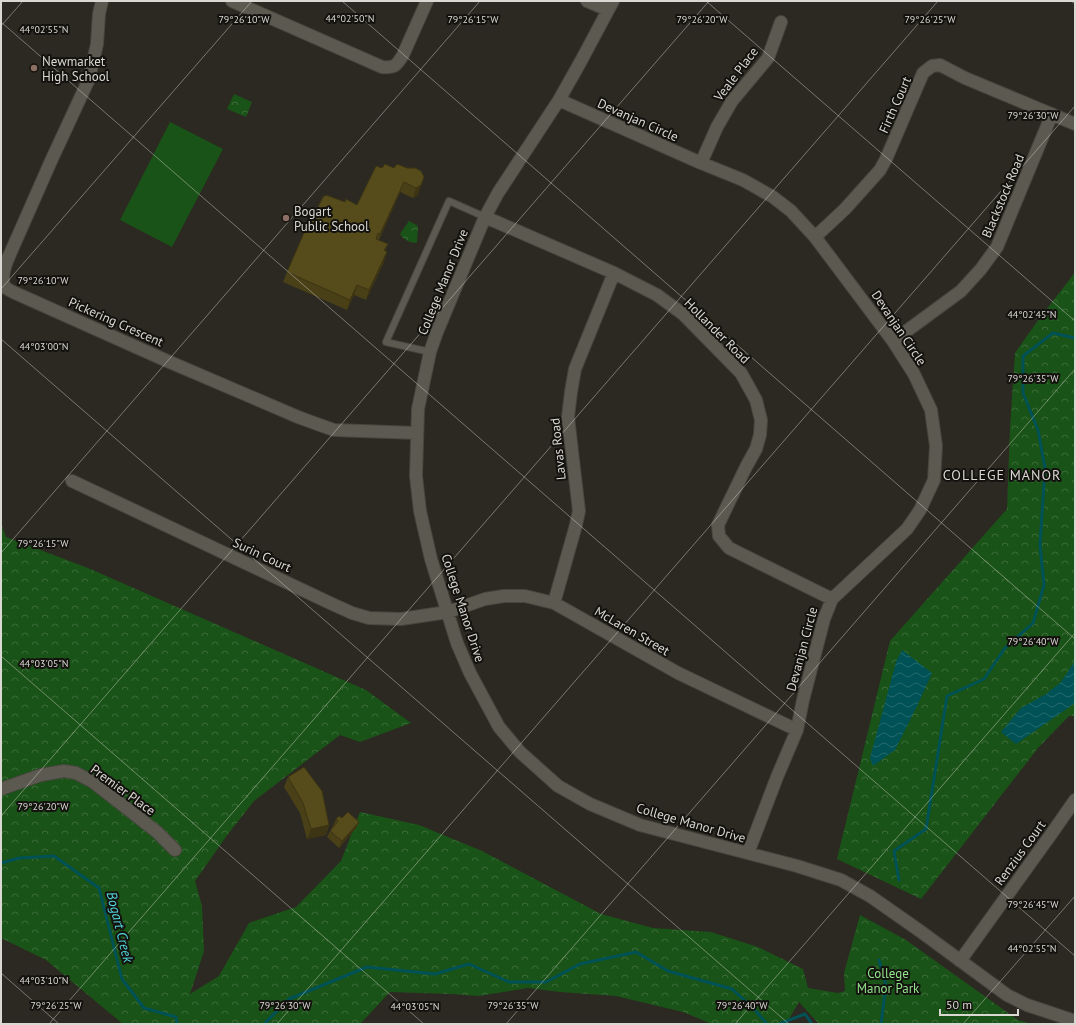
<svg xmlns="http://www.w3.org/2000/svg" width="1076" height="1025" viewBox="0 0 1076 1025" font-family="'PT Sans',sans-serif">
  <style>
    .grass { fill: #1a5317 }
    .forest { fill: url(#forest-crowns) }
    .water { fill: url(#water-waves) }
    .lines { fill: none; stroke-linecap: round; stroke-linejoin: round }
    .stream { stroke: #005256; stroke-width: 3 }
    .lane-casing { stroke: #47453e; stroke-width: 8 }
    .street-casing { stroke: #47453e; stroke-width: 14 }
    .lane { stroke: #5c5a50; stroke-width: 6 }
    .street { stroke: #5c5a50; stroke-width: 12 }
    .wall { fill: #494017 }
    .shaded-wall { fill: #3c3413 }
    .building { fill: #554b1b; stroke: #3c3413 }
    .ticks { fill: none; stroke: #dad8d3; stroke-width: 1; stroke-opacity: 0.45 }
    .education-dot { fill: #8d6e63; stroke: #13120e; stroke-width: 1.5 }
    .labels { text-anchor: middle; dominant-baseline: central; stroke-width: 4; stroke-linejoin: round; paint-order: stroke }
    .poi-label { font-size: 13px; fill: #dad8d3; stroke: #13120e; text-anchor: start }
    .street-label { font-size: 13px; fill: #dad8d3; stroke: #13120e }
    .park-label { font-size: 13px; fill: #92e38c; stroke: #13120e }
    .neighbourhood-label { font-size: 14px; letter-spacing: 1px; fill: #dad8d3; stroke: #13120e }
    .water-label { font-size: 14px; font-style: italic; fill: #52d7dd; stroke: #13120e }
    .ticks-label { font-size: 10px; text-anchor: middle; fill: #dad8d3; stroke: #13120e; stroke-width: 4; stroke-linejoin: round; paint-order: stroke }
  </style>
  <defs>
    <pattern id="forest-crowns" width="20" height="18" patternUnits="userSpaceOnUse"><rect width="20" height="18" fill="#1a5317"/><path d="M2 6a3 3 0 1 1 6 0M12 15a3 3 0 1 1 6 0" fill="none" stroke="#3b6b38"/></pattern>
    <pattern id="water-waves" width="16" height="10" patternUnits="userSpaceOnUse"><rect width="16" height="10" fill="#005256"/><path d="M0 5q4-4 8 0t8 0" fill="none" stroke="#256a6d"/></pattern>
  </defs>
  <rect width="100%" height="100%" fill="#2b2921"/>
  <path class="grass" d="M170 122 223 149 172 247 120 220Z"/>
  <path class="forest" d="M234 94 252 102 246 117 227 109Z
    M409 221 418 226 417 243C411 243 403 240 400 234Z
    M1075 271V716H1069L1038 748 921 899 837 859 890 641 1007 509 1010 428 1015 353 1039 319 1073 275Z
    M1 523 6 537 88 568 366 690 411 723 360 742 340 735 254 801 228 834 195 881 202 906 204 951 190 994 219 976 249 923 296 907 341 861 360 812 419 825 482 851 601 914 653 928 711 932 758 947 803 969 808 988 838 993 845 991 844 973 860 915 906 940 1018 1020 1032 1024H819L799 1002 786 1024H712L683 1012 616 996 560 992 528 988 478 996 452 994 390 992 360 1024H123L46 960 1 938Z"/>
  <path class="water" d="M902 650 932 673 918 704 895 750 873 766 870 758 896 662Z
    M1075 661V703L1016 744 1001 732 1021 708 1046 694 1061 682Z"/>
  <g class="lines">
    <path class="stream" d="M1 863 19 858 54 856 99 888 122 979 144 1008 176 1017 177 1024
      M899 880 894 851 926 829 947 696 984 679 1005 648 1033 623 1044 585 1040 545 1045 468 1038 430 1023 393V356L1053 333 1075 338
      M879 960 886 985 881 1024
      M264 1024 289 999 367 967 435 974 469 964 509 982H546L580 964 636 952 668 971 732 989 754 1009 767 1024
      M779 1024 805 1014 812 1024"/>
    <g class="lane-casing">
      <path id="lane" d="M430 352 386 342 449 201 485 217"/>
    </g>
    <g class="street-casing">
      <path id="street" d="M102 1 99 14 97 44 89 79 51 161 10 254C6 262 0 279 5 287 7 289 11 291 13 292L165 360 298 417 317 424 334 430 417 433
        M232 1 382 67C395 68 396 66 403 55L427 1
        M587 1 608 10
        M613 1 581 61 559 100 498 193 485 217 437 332 430 352 418 409 416 476 420 511 431 559 457 643 470 673 499 727 520 752 558 786 590 804 640 825 797 866 841 880 870 896 920 931 1007 995 1027 1005 1075 1021
        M559 100 701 163 743 180 773 197 791 211 815 237 893 341 914 374 931 410 936 446 934 480 920 510 907 529 832 599 824 619 803 700 797 730 777 777 748 853
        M701 163 717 127 732 101 768 58 781 22
        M485 217 614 273 657 295 683 314 741 373 756 400 761 420 760 435 756 449 746 467 718 525 719 536 729 548 832 599
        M815 237 845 209 880 170 886 159 923 73 932 66 940 65 965 78 1075 124
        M893 341 961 291 981 269 997 247 1052 114
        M72 481 330 603 352 613 369 618 401 619 448 612 485 599 504 596H525L554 603 678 673 797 730
        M554 603 576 525 579 511 568 417 571 392 575 369 614 273
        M1 789 41 775 64 771 76 773 93 782 157 832 175 850
        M960 961 1052 833 1075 800"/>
    </g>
    <use href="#lane" class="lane"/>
    <use href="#street" class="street"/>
  </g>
  <path class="wall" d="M382 168H415L418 195 413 198 400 192 379 240 388 244 385 251 384 262 366 300 354 295 347 310 283 282 287 272 315 213 345 202 357 205Z
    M288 777 329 825 326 835 307 839 300 813 284 787Z
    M342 818 359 822 356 828 339 848 327 837 330 831 333 826 336 819Z"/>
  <path class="shaded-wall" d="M424 177 418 195 413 198 416 188Z
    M404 182 400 192 377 244 380 234Z
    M387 252 384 262 366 300 369 290Z
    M357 285 354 295 347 310 350 300Z
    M359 822 356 828 339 848 342 841Z
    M329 825 326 835 307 839 311 829Z"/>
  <path class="building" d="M385 164 394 168 397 164 407 168H415L421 171 424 177 421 185 416 188 404 182 380 234 378 233 376 239 388 244 384 250 387 252 369 290 357 285 350 300 287 272 313 212 315 213 323 197 326 195 345 202 346 199 357 205 376 166 382 168Z
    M304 767 322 791 329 825 311 829 303 803 288 777Z
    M348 812 359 822 342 841 330 831 338 821 336 819 339 816 342 818Z"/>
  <path class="ticks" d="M342 1 1075 639M706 1 1075 321M1071 1 1075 4M1 22 1075 956M1 26 23 1M1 289 252 1M1 339 789 1024M1 553 480 1M1 656 424 1024M1 816 709 1M1 973 59 1024M49 1024 938 1M277 1024 1075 106M506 1024 1075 369M735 1024 1075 633M963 1024 1075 896"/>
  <g class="education-dot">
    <circle cx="34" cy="68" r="4"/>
    <circle cx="286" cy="218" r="4"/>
  </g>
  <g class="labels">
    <g class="poi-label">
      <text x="42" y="61">Newmarket<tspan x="42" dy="15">High School</tspan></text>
      <text x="294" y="211">Bogart<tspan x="294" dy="15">Public School</tspan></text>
    </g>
    <g class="street-label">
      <text transform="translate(736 74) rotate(-53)">Veale Place</text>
      <text transform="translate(895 105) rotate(-66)">Firth Court</text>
      <text transform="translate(638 120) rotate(24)">Devanjan Circle</text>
      <text transform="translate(1003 196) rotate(-67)">Blackstock Road</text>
      <text transform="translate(443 282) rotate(-68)">College Manor Drive</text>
      <text transform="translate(116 322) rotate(24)">Pickering Crescent</text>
      <text transform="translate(899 328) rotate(56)">Devanjan Circle</text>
      <text transform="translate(717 331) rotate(45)">Hollander Road</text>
      <text transform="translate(558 449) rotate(-96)">Lavas Road</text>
      <text transform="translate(262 555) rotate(25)">Surin Court</text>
      <text transform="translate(463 608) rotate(72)">College Manor Drive</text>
      <text transform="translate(632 631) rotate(30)">McLaren Street</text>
      <text transform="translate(802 649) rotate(-75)">Devanjan Circle</text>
      <text transform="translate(123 790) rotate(36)">Premier Place</text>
      <text transform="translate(691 823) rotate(16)">College Manor Drive</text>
      <text transform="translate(1020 853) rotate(-54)">Renzius Court</text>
    </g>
    <g class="park-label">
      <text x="888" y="973">College<tspan x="888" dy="15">Manor Park</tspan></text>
    </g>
    <g class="neighbourhood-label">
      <text x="1002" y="475">COLLEGE MANOR</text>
    </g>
    <g class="water-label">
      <text transform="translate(120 927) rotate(76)">Bogart Creek</text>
    </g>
  </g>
  <g class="ticks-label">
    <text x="350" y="22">44°02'50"N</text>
    <text x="244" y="23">79°26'10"W</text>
    <text x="473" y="23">79°26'15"W</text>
    <text x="702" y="23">79°26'20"W</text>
    <text x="930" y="23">79°26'25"W</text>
    <text x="44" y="33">44°02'55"N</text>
    <text x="1033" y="119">79°26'30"W</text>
    <text x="43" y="284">79°26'10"W</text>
    <text x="1032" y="318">44°02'45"N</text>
    <text x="44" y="350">44°03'00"N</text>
    <text x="1033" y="382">79°26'35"W</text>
    <text x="43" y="547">79°26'15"W</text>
    <text x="1033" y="645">79°26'40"W</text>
    <text x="44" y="667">44°03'05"N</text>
    <text x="43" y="810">79°26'20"W</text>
    <text x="1033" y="908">79°26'45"W</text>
    <text x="1032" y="952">44°02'55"N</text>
    <text x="44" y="984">44°03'10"N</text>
    <text x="56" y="1009">79°26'25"W</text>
    <text x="285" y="1009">79°26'30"W</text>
    <text x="513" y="1009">79°26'35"W</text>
    <text x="742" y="1009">79°26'40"W</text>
    <text x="415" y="1010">44°03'05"N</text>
  </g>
  <rect width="1076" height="1025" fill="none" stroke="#dad8d3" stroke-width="4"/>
  <path d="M940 1009v6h78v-6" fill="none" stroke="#dad8d3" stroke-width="2"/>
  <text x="946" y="1009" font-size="12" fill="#dad8d3" stroke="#13120e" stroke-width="3" paint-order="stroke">50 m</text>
</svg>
